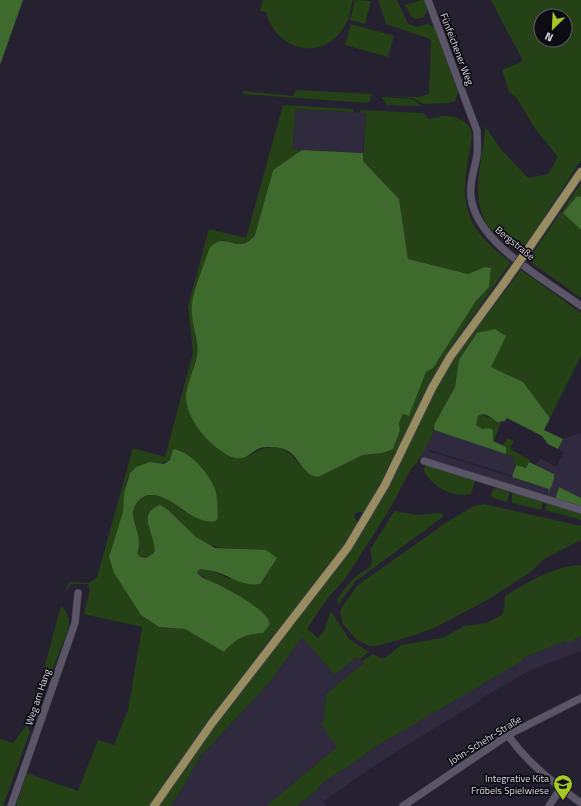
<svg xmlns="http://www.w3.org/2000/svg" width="581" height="806" viewBox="0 0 581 806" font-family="'Titillium Web',sans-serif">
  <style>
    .built { fill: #302a3f }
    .green { fill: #244216; fill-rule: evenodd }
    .forest { fill: #3f6a2d }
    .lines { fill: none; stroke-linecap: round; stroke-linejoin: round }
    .minor-casing { stroke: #403c49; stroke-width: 8 }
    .major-casing { stroke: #403c49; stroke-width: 10 }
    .minor { stroke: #5a5567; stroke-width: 7 }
    .major { stroke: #988d60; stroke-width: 8 }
    .major-bridge-casing { stroke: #403c49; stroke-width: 10; stroke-linecap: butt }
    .major-bridge { stroke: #988d60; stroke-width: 8 }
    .labels { text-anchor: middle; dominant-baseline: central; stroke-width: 3.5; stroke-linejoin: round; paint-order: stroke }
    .street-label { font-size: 10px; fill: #dbd9e3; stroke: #0e0c13 }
    .poi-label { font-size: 10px; fill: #dbd9e3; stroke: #0e0c13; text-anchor: end }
  </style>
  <rect width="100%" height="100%" fill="#252131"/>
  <path class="built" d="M295 109 366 113 363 153 293 149Z
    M434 430 516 457 513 463 516 465 513 476 428 449V451L550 489 548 495 554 474 536 465 539 460 540 458 556 467 564 453 558 449 563 439 581 433V498L559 487 555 500 420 457Z
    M302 636 335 675 357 657 364 663 326 694 324 721 337 747 266 806H170L182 789 199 758 269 683Z
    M581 636V651L528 671 480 699 481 700 394 753 323 801 327 806H296L315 792 323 782 354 763 375 747 522 661 523 658 566 641 577 640Z"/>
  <path class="green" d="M263 0H353C350 12 348 25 339 34 313 62 275 46 266 12L260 11Z
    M355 0 371 1 365 24 350 20Z
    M378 0H397L408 24 417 27 427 24 434 27 458 92 455 101 449 103 424 104 413 98 381 96 418 97 429 94 431 43 430 39 386 24Z
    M422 0 425 1 427 11 423 18 415 19 411 16 405 5Z
    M491 0H581V160L527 243 526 242 518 252C509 245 498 238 490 228 467 197 484 161 485 126L500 148 528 178 548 174 558 157 536 130 516 97 509 92 502 70 523 61ZM541 16H565V40H541Z
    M351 24 394 36 388 57 345 45Z
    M296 90 373 94 371 96 370 101 367 103 243 94V91L293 96Z
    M381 97 412 99 422 106 387 105Z
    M283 105 353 109V112L295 109 293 149 302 150 273 170 255 235C244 249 237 244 222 240L192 304 197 354 186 399 249 456C259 449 266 446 278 448 298 452 301 476 318 477L363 455 382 453 400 430 399 423 403 414 409 415 426 372 433 368 476 301 489 287 491 268 485 267 468 274 408 259 399 199 363 161 366 113H360V110L423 113 429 119C434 119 439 116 444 116 453 115 469 121 471 131 473 138 470 148 469 155 466 172 463 189 467 206 472 232 491 247 511 262L446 354 428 385 381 482 364 512H357L354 517 358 523 344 545 208 720 149 806H16L27 773 78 791 98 740 114 745 128 710 142 627 84 614 90 590 88 584H71L65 592 69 582 89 583 97 577 133 448 165 457 193 353 188 306 209 229 246 238ZM173 449 185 512C172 503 154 486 139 501 136 504 133 509 133 514 134 528 143 538 137 553L140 557 146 558 154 553 156 546 148 527 168 510C188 530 204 551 235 548L230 579 213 571 200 569 197 572C200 577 248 602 257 607L263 633C244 635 238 637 224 652L185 629 159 627 109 557C113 542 120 527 123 512 126 498 122 474 137 467 149 461 160 466 170 460Z
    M581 183V197L577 196 563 213 581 230V298L528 260Z
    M521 270 581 313V356L550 418 523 382 491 367 459 360 455 387 434 425 432 436 417 463 411 469 388 512 345 579 326 600 307 629 318 638 324 631 331 611 349 639 369 652 360 659 357 657 335 675 302 637 269 683 199 758 182 789 170 806H158L215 725 351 550 388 486 436 390 453 360Z
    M480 414 501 422 494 441 503 445 508 438 514 441 510 449 530 460 527 468 513 464 515 457 506 454V447L493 441 486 429C481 429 476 428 475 422Z
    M425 465 463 475 475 481 471 494C452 498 433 487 424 471Z
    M494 488 510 491 507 502 493 498 491 495Z
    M514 492 543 501 541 510 512 503V494Z
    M547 503 581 513V520L545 510Z
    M484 504 581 526V540L544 559 532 571 489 599 436 627 415 635 377 646H370L357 640 343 624 340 613 342 607 358 585 447 522 474 506Z
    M396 511 417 515 441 513 444 516 356 581 338 605 337 599C342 593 346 587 351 581 363 568 377 571 370 550L393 513Z
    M576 565 581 566V636L569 643 566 641 523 658 522 661 375 747 354 763 323 782 315 792 296 806H266L337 747 321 724 324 721 326 694 364 663 362 661 373 654 381 658H385L401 645 442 638 465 626 486 623 502 615 504 610 505 596C528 582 549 569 576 565Z
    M61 606C68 612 69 618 69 627L34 718 48 671 44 669Z
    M27 725 30 732 3 806H0V739L13 743Z"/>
  <path class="forest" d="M0 0H23L0 65Z
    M302 150 363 153V161L399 199 408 259 468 274 485 267 491 268 489 287 476 301 433 368 426 372 409 416 403 414 399 423 400 430 393 449 382 453 363 455 318 477C302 476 299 454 284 449 277 447 267 446 260 448 250 452 245 462 232 457 211 448 189 423 186 400 185 388 195 368 197 355 199 339 190 321 192 304 193 291 205 263 209 249 226 228 237 258 255 235L273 170Z
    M577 196 581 197V230L563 213Z
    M495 329 506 336 491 367 523 382 550 418 544 430 563 439 558 449 548 444 542 436 507 418 505 421 497 422C491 418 485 411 478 416L476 425 482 429 489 428 493 430V441L506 447V454L434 430V425L455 387 459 360 477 333Z
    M173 449C191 452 208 472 215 489 218 497 217 509 218 518L216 521C191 526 173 493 149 495 141 496 133 505 133 514 134 528 143 538 137 553L140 557 146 558 154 553C158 538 134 514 160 505L168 510 196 537 215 548 266 550 277 558 260 584C242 587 229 575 213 571 209 570 204 570 200 569L197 572C201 579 209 580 215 583 229 590 267 609 270 624L263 633C244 635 238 637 224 652L185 629 159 627 141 615 114 573 109 557 123 512 124 493 130 473 136 467 150 462 164 464 170 460Z
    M529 462 554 474V479L548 495 549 489 512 477 516 465 526 468Z
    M559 487 581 498V508L555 500Z"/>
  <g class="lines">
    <g class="minor-casing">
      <path id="minor" d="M428 0 477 131C477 139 478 147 477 155 475 169 469 182 471 197 476 243 546 280 581 306
        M424 461 581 510
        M508 735C526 762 555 784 581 803
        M11 806 75 623 78 593
        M403 806 508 735 581 698
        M549 806 561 788"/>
    </g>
    <g class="major-casing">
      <path id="major" d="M531 245 581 172
        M154 806 212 723 348 547 385 485 432 388 450 357 507 279"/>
    </g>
    <use href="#minor" class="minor"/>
    <use href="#major" class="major"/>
    <g class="major-bridge-casing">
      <path id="major-bridge" d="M507 279 531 245"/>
    </g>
    <use href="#major-bridge" class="major-bridge"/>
  </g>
  <defs>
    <g id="school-pin" transform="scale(1)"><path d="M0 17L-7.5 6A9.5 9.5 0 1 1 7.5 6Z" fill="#a6c822" stroke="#0e0c13"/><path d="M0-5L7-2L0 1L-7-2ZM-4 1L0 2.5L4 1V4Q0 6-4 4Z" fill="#111"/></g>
  </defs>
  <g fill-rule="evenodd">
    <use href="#school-pin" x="563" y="784"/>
  </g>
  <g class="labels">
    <g class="street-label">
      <text transform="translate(457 49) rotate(69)">Fünfeichener Weg</text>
      <text transform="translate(515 243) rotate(39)">Bergstraße</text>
      <text transform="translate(38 697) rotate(-71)">Weg am Hang</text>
      <text transform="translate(485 740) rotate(-32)">John-Schehr-Straße</text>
    </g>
    <g class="poi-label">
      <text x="549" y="778">Integrative Kita<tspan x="549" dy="12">Fröbels Spielwiese</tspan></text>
    </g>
  </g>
  <g transform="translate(553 28) rotate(204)"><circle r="19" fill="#0e0c13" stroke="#605e66"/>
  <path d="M0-3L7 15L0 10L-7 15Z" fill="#a6c822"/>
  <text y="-6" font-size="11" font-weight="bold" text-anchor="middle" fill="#dbd9e3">N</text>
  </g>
</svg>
